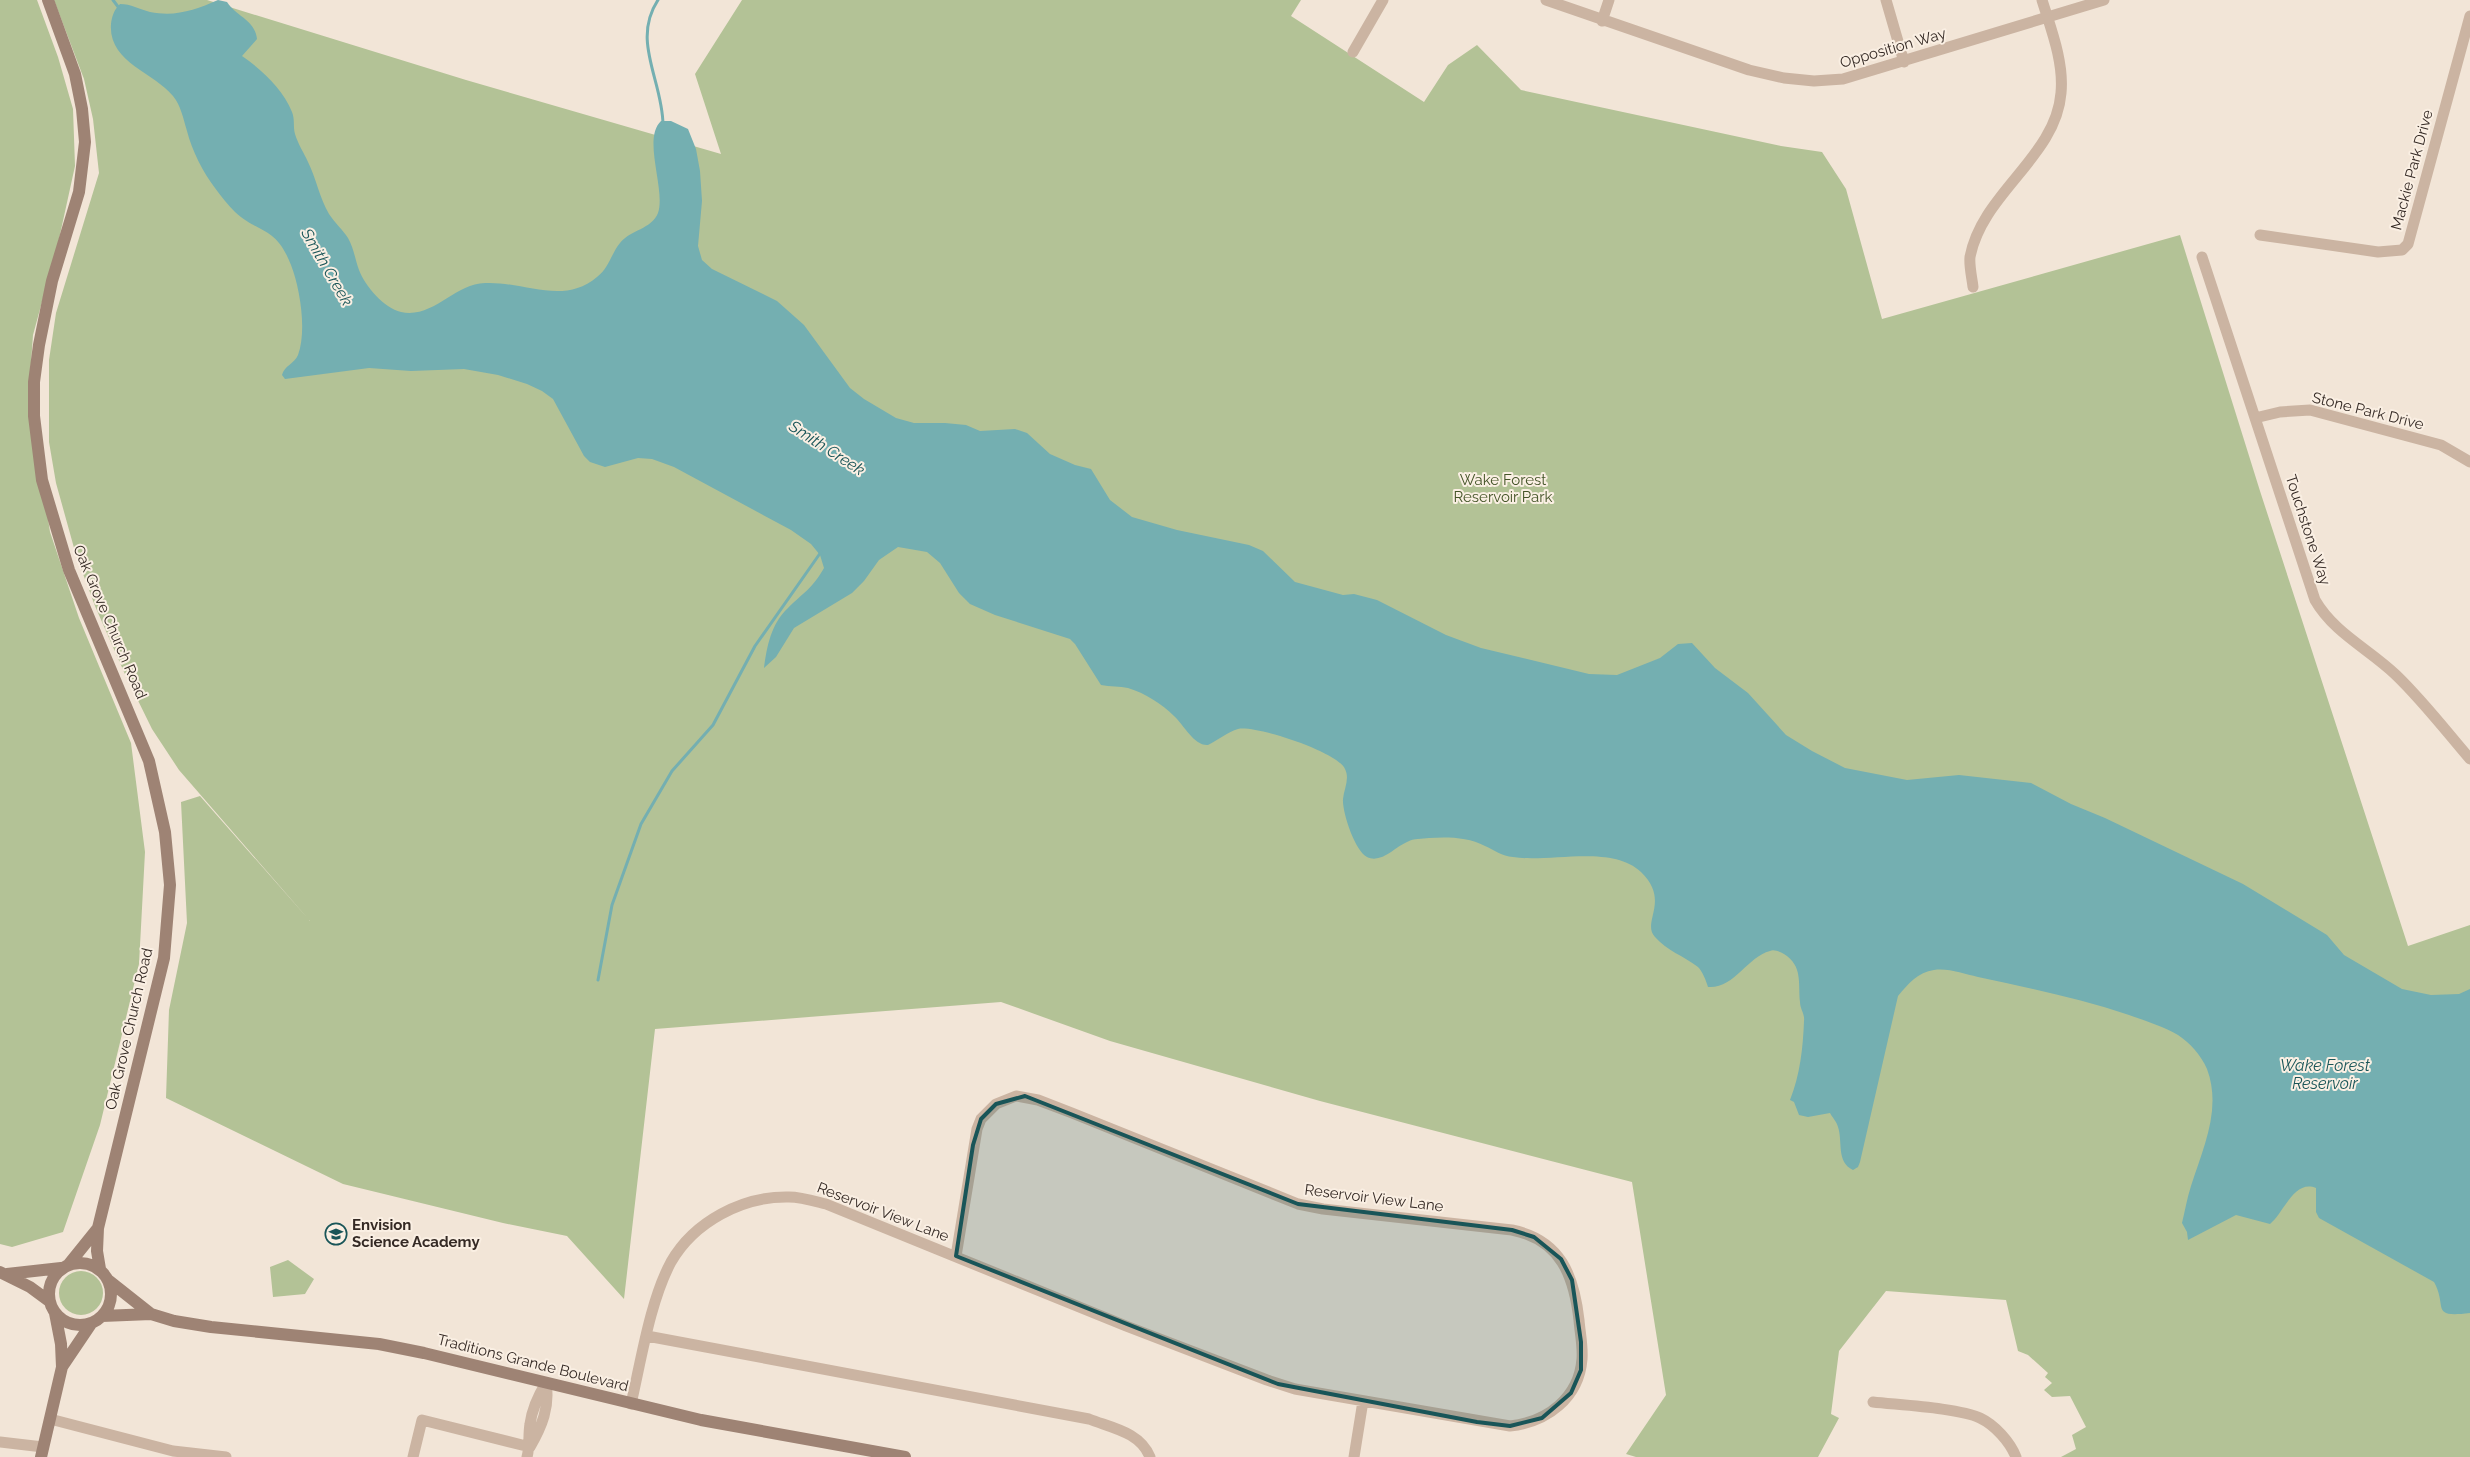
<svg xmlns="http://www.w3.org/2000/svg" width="2470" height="1457" viewBox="0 0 2470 1457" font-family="Raleway,sans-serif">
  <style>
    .green { fill: #b3c296 }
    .water { fill: #74afb1 }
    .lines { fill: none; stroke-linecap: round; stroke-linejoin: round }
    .stream { stroke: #74afb1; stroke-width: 3 }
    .minor { stroke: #cbb4a2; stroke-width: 11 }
    .secondary { stroke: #9e8374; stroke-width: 12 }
    .marked { fill: #195558; fill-opacity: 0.2; stroke: #195558; stroke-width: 4; stroke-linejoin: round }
    .labels { text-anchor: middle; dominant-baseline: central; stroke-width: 4; stroke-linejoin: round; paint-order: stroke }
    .street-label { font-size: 15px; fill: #352a25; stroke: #faefe3 }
    .park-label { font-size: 15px; fill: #445428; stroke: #faefe3 }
    .poi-label { font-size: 15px; font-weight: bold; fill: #352a25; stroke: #faefe3; text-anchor: start }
    .water-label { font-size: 16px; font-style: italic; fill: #195558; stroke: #faefe3 }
  </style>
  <rect width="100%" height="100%" fill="#f2e5d7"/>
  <path class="green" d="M0 0H37L58 57 73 109 75 166 59 239 33 335 29 391 50 532 79 618 131 743 145 852 139 964 100 1125 63 1232 12 1247 0 1244Z
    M54 0H207L466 80 721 154 695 74 742 0H1301L1291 16 1424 102 1448 65 1477 45 1521 90 1781 146 1822 152 1846 189 1882 319 2180 235 2260 491 2408 946 2470 925V1457H2061L2076 1449 2072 1435 2086 1427 2070 1396 2052 1397 2044 1390 2052 1383 2045 1377 2048 1373 2028 1355 2018 1351 2006 1300 1886 1291 1839 1351 1831 1414 1839 1418 1818 1457H1636L1626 1454 1666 1395 1632 1182 1320 1101 1110 1041 1001 1002 655 1029 624 1299 567 1236 503 1223 343 1184 166 1098 169 1010 187 923 181 802 200 796 310 921 179 770 152 729 124 672 95 606 76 555 56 483 49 442V360L56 313 99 173 93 119 84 79Z
    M288 1260 314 1279 305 1294 273 1297 270 1267Z
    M59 1293a22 22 0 1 1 44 0a22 22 0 1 1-44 0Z"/>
  <path class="water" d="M218 0 227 2C237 17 255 20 257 39L242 56C262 70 283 89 292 112 295 119 293 127 295 134 298 144 304 153 308 162 316 178 320 199 329 214 335 223 343 230 348 238 354 249 355 259 359 270 365 286 384 308 401 312 433 319 454 284 485 283 524 281 563 306 597 277 609 268 611 254 620 243 630 230 652 229 658 213 666 189 642 139 661 121H671L688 129 696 149 700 171 702 201 698 246 702 260 712 269 777 301 804 325 850 388 864 399 896 418 914 423H945L966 425 980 431 1015 429 1027 433 1050 454 1075 465 1091 469 1110 500 1132 517 1177 530 1249 545 1263 551 1295 582 1343 595 1354 594 1377 600 1446 635 1481 648 1589 674 1617 675 1660 658 1678 644 1692 643 1715 668 1748 693 1786 735 1812 751 1845 768 1907 780 1959 775 2031 783 2071 804 2105 818 2243 884 2327 935 2344 955 2402 989 2431 995 2459 994 2470 989V1313C2429 1318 2448 1307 2434 1282L2319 1218 2316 1212V1188C2294 1179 2284 1213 2270 1224L2236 1215 2188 1240 2187 1232 2182 1223C2185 1211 2187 1198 2191 1186 2203 1148 2222 1109 2207 1069 2201 1055 2190 1043 2178 1035 2163 1026 2145 1021 2129 1015 2079 998 2029 988 1978 977 1964 974 1949 968 1934 970 1918 972 1908 984 1898 996L1860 1162 1858 1167 1853 1170C1836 1162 1843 1142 1838 1127 1837 1122 1832 1117 1830 1113L1808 1117 1799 1115 1794 1102 1790 1100C1800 1075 1803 1048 1804 1021 1805 1014 1800 1009 1800 1002 1798 983 1803 966 1784 954 1780 952 1774 949 1770 951 1747 957 1734 989 1708 987 1706 981 1703 972 1698 967 1684 956 1667 951 1655 937 1641 922 1671 901 1641 872 1612 844 1549 863 1513 857 1502 856 1494 850 1485 846 1468 837 1448 837 1429 838 1422 839 1414 838 1407 842 1395 847 1381 864 1367 857 1355 851 1342 812 1343 799 1344 789 1350 779 1345 769 1338 752 1256 725 1238 729 1228 732 1218 740 1208 745 1194 746 1184 725 1174 716 1162 704 1145 693 1128 688 1120 686 1110 687 1101 685L1075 644 1070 639 995 615 970 604 959 593 940 563 927 552 898 547 879 560 864 581 852 593 794 628 776 657 764 668C767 646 771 624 788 608 803 593 813 588 824 568L820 555 811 544 791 530 674 467 652 459 638 458 605 467 590 462 584 456 553 399 542 391 527 384 498 375 464 369 411 371 369 368 285 379 282 375C284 366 295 363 298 355 307 331 300 288 291 265 276 226 259 234 235 212 228 205 221 196 215 188 203 172 192 151 187 131 183 118 181 106 173 96 153 72 108 62 111 24 112 16 114 10 120 4 131 4 139 9 150 12 176 17 195 10 218 0Z"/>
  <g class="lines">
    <path class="stream" d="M113 0 119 8
      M658 0C631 41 663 81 663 125
      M598 980 612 905 641 824 672 771 713 725 755 646 821 552"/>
    <path class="minor" d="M1546 0 1749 70 1784 78 1814 81 1843 79 2104 0
      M1886 0 1904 62
      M1602 21 1609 0
      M1353 52 1383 0
      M2260 235 2378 252 2402 250 2408 244 2470 16
      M2202 257 2315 600C2334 633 2369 649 2396 675 2423 701 2446 731 2470 759
      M1973 287C1972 278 1969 266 1970 257 1982 193 2056 157 2061 93 2064 62 2051 29 2042 0
      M2255 418 2280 412 2310 410 2441 445 2470 462
      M647 1336 1089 1419C1112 1428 1140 1432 1150 1457
      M1873 1402C1899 1405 1959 1408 1980 1418 1995 1425 2010 1442 2016 1457
      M631 1404C641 1361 650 1301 671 1262 694 1222 742 1196 789 1197 801 1197 814 1201 826 1204L1126 1326 1267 1380 1295 1389 1510 1426C1547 1422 1579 1398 1582 1359 1583 1346 1580 1333 1579 1320 1574 1276 1561 1240 1512 1230L1323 1209 1298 1204 1072 1113 1038 1100 1016 1096 996 1104 981 1119 977 1129 956 1256
      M50 1419 173 1451 226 1457
      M0 1442 43 1447
      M530 1447C542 1426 550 1407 546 1383
      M413 1457 422 1420 530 1447
      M527 1457C530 1446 528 1436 530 1424 532 1409 538 1396 546 1383
      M1354 1457 1363 1401"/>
    <path class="secondary" d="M48 0 75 74 82 109 85 142 79 192 52 281 39 345 34 382V416L42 480 69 570 149 761 165 832 170 885 164 958 98 1228 97 1251 100 1269
      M49 1294a31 31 0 1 1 62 0a31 31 0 1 1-62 0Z
      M69 1264 98 1228
      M0 1272 30 1287 49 1301
      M7 1274 61 1268
      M108 1280 151 1314
      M102 1316 151 1314 174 1321 211 1327 379 1344 424 1353 701 1420 905 1457
      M62 1367 91 1324
      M41 1457 62 1367 61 1344 55 1313"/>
  </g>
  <path class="marked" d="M1025 1096 1298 1204 1512 1230 1534 1237 1561 1259 1572 1280 1581 1342V1370L1571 1393 1542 1418 1510 1426 1477 1422 1278 1384 956 1256 973 1145 981 1119 996 1104Z"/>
  <defs>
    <g id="school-ring" transform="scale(1.125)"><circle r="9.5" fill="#faefe3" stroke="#195558" stroke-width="1.5"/><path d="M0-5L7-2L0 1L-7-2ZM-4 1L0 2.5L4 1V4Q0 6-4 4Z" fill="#195558"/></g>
  </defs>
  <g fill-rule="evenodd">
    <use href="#school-ring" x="336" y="1234"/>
  </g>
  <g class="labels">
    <g class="street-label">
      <text transform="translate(1893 48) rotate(-16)">Opposition Way</text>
      <text transform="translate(2412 170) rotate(-75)">Mackie Park Drive</text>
      <text transform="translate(2368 411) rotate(14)">Stone Park Drive</text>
      <text transform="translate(2308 530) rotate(72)">Touchstone Way</text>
      <text transform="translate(110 622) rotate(67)">Oak Grove Church Road</text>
      <text transform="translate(129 1029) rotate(-77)">Oak Grove Church Road</text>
      <text transform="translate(1374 1198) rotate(7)">Reservoir View Lane</text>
      <text transform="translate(883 1212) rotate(21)">Reservoir View Lane</text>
      <text transform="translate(533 1363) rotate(14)">Traditions Grande Boulevard</text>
    </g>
    <g class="park-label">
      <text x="1503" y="480">Wake Forest<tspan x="1503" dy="17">Reservoir Park</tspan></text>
    </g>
    <g class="poi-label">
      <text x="352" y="1225">Envision<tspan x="352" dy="17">Science Academy</tspan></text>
    </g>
    <g class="water-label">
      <text transform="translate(327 267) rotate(60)">Smith Creek</text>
      <text transform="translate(827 448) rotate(33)">Smith Creek</text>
      <text x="2325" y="1065">Wake Forest<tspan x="2325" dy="18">Reservoir</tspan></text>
    </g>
  </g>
</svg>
